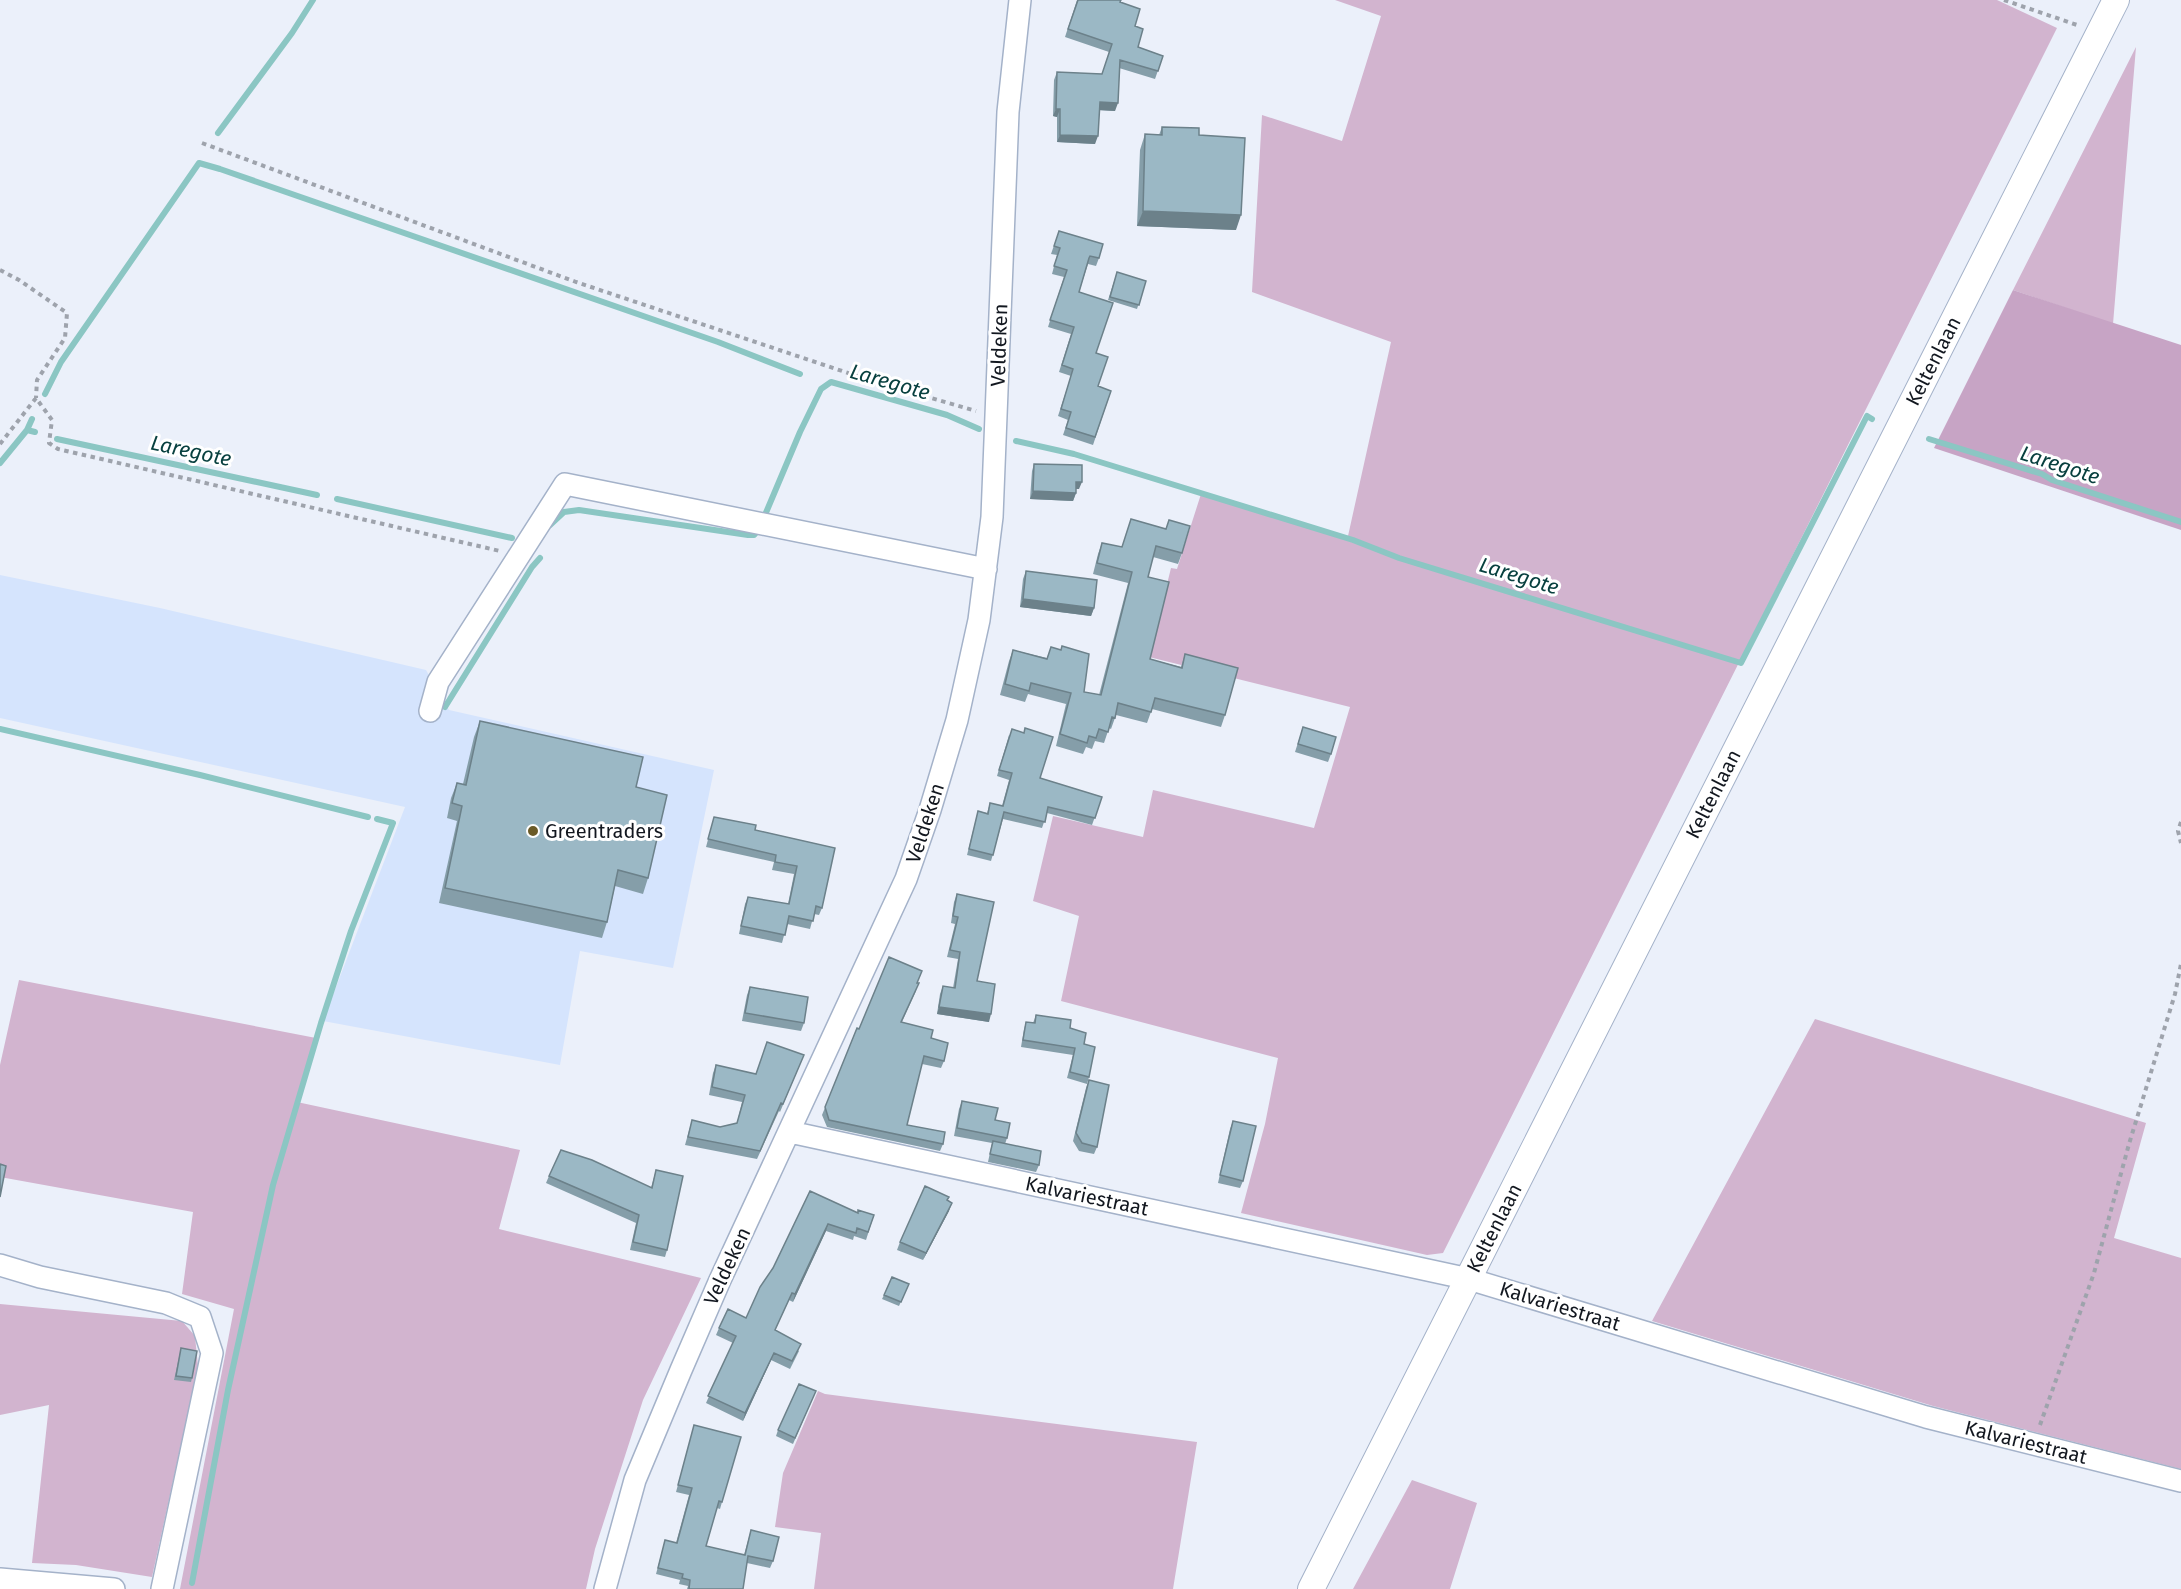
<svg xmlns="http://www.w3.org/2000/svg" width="2181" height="1589" viewBox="0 0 2181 1589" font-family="'Fira Sans',sans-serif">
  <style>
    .built { fill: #d5e4fd }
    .green { fill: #d2b4cf }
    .forest { fill: #c7a4c5 }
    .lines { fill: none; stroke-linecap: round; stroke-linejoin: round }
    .stream { stroke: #8bc6c3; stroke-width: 6 }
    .minor-casing { stroke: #a4b2c9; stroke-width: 24 }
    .major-casing { stroke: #a4b2c9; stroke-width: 28 }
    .path { stroke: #9ea3ac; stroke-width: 4; stroke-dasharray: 4.5 4.5; stroke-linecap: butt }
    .minor { stroke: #fff; stroke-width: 21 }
    .major { stroke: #fff; stroke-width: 26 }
    .wall { fill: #859ea9 }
    .shaded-wall { fill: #6c818a }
    .building { fill: #9bb8c5; stroke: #6c818a; stroke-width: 1.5 }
    .poi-dot { fill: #6a5a27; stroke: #fff; stroke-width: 2 }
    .labels { text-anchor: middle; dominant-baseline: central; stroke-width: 6; stroke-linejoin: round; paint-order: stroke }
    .street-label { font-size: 20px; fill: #12171f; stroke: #fff }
    .poi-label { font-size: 20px; fill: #12171f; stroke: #fff; text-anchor: start }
    .water-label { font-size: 21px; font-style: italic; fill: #08403f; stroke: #fff }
  </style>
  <rect width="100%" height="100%" fill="#ebf0fa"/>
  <path class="built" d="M0 575 160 608 426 670 449 710 714 770 673 968 580 951 560 1065 323 1021 405 807 0 718Z"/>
  <path class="green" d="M1335 0H1997L2057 28 1443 1253 1427 1255 1241 1213 1265 1124 1278 1058 1061 1001 1079 916 1033 901 1053 816 1143 837 1153 790 1314 828 1350 707 1149 657 1171 568 1177 569 1201 494 1348 536 1391 342 1252 292 1262 115 1342 141 1381 16Z
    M2136 47 2113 324 2013 290Z
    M19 980 316 1038 297 1102 520 1150 499 1229 701 1278 643 1400 595 1549 586 1589H180L234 1309 182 1294 193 1212 0 1177V1065Z
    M1815 1019 2146 1123 2114 1238 2181 1258V1469L1933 1406 1652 1321Z
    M0 1304 182 1321 195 1336 198 1367 152 1577 76 1565 32 1563 49 1405 0 1415Z
    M818 1391 825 1394 1197 1442 1173 1589H814L821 1533 775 1527 783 1473Z
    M1412 1480 1477 1503 1450 1589H1353Z"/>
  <path class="forest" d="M2013 290 2181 345V530L1934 448Z"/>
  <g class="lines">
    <path class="stream" d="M218 133 292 33 313 0
      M45 394 61 362 199 163 220 169 718 342 800 374
      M27 430 32 419
      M57 439 317 495
      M1929 439 2042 474 2052 480 2181 522
      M1016 441 1074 454 1353 540 1399 558 1741 663 1867 416 1872 419
      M0 463 27 430 35 432
      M337 499 512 538
      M765 515 800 432 821 389 831 382 947 415 979 429
      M550 525 564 512 579 510 748 535H754L759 529
      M445 707 532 567 540 558
      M0 729 200 775 368 817
      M192 1583 228 1390 273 1185 321 1023 351 931 393 823 377 819"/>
    <g class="minor-casing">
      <path id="minor" d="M430 711 438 682 565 484 986 569
        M790 1132 1469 1279 1926 1417 2181 1481
        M0 1265 40 1277 166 1303 200 1317 212 1353 162 1589
        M0 1579 114 1589
        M605 1589 635 1480 681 1370 720 1280 906 879 930 810 957 720 979 620 992 517 1008 112 1020 0"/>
    </g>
    <g class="major-casing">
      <path id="major" d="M1311 1589 2116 0"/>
    </g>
    <path class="path" d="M2004 0 2080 26
      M202 143 576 282 872 381 976 411
      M0 270 19 280 67 313 65 338 37 380 36 398
      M0 444 36 398 52 420 49 443 58 449 500 551
      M2181 822 2178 831 2181 843
      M2040 1425 2094 1273 2129 1144 2175 994 2181 964"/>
    <use href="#minor" class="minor"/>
    <use href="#major" class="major"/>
  </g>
  <path class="wall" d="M1077 0 1120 2 1135 26 1138 47 1163 56 1155 79 1119 68 1115 111 1099 110 1095 144 1057 142V117L1053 116 1054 80 1057 72 1102 74 1109 52 1065 37Z
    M1162 127 1199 135 1236 230 1137 226 1140 150 1145 134 1159 135Z
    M1059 231 1099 258 1096 266 1088 264 1079 292 1096 353 1098 386 1111 391 1093 445 1063 435 1068 420 1058 416 1071 376 1059 372 1071 334 1048 327 1064 277 1052 274 1057 255 1051 254Z
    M1117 272 1146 281 1137 309 1108 300Z
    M1034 464 1079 489H1076V493L1073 501 1030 499 1032 471Z
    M1131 519 1166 529 1169 520 1182 553 1178 564 1153 557 1148 577 1150 659 1181 667 1185 654 1225 715 1221 727 1152 709 1147 723 1116 715 1111 729 1109 728 1104 743 1095 741 1092 749 1086 747 1083 754 1056 746 1066 704 1028 694 1025 702 1000 695 1009 661 1013 650 1047 658 1051 647 1084 692 1099 695 1128 583 1093 574 1098 554 1102 543 1122 547Z
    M1026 571 1094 608 1091 616 1020 607 1023 579Z
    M480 721 636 787 648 878 643 894 615 886 607 922 602 938 439 903 457 821 447 818 451 798 457 783 463 784 474 737Z
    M1303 727 1331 754 1328 762 1295 752Z
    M1009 735 1040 778 1102 797 1092 825 1047 813 1042 828 1003 819 991 861 967 855 978 811 987 813 990 803 1002 806 1009 780 997 776Z
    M714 817 755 830 835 848 822 908 819 915 814 914 810 929 787 924 782 943 739 934 745 904 748 897 788 904 794 874 772 870 774 862 706 847Z
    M957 894 977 981 989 1022 937 1014 940 994 943 986 953 988 958 959 947 957 955 924 951 923 954 902Z
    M917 983 916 991 902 1022 931 1038 944 1061 941 1068 922 1064 907 1125 943 1144 940 1151 827 1127 822 1115 857 1028 859 1029Z
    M750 987 804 1023 801 1031 742 1021 747 995Z
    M1036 1015 1070 1028 1084 1044 1089 1077 1087 1084 1067 1078 1073 1055 1021 1047 1024 1029 1026 1022 1033 1023Z
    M801 1062 780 1112 779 1111 757 1159 685 1145 692 1120 720 1127 737 1123 742 1102 709 1095 713 1073 716 1065 756 1074Z
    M1089 1080 1097 1147 1094 1154 1079 1151 1073 1141 1086 1088Z
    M962 1101 995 1120 1007 1138 1005 1144 1039 1165 1036 1172 988 1162 992 1143 954 1136 959 1109Z
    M1233 1121 1243 1181 1240 1188 1218 1183 1230 1129Z
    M656 1170 667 1250 665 1257 630 1250 636 1223 546 1183 549 1176 651 1188Z
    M810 1191 858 1213 874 1215 866 1240 854 1236 853 1240 826 1231 793 1302 789 1300 775 1330 799 1351 790 1369 771 1360 743 1421 706 1403 733 1343 716 1335 719 1328 746 1318 773 1268Z
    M948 1201 949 1211 923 1260 897 1250 900 1242Z
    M909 1284 899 1306 882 1299 884 1295Z
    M181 1348 192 1378 191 1382 174 1380Z
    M816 1391 793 1444 776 1436 778 1430Z
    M694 1425 722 1502 720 1509 717 1508 706 1546 744 1555 751 1530 773 1561 770 1568 747 1563 743 1589H687L688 1586 679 1584 680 1580 656 1574 665 1540 676 1543 689 1495 676 1492Z"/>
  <path class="shaded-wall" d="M1100 102 1118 103 1115 111 1097 110Z
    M1056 109H1060L1057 117 1053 116Z
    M1060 135 1098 136 1095 144 1057 142Z
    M1143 211 1241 215 1236 230 1137 226Z
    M1076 482H1082L1079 489H1073Z
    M1033 491 1076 493 1073 501 1030 499Z
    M1023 599 1094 608 1091 616 1020 607Z
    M939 1007 991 1014 989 1022 937 1014Z
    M952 1203 949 1211 923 1260 926 1253Z
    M828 1224 826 1231 793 1302 795 1294Z
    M774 1353 771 1360 743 1421 745 1413Z"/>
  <path class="building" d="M1078 0H1121L1120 2 1140 9 1135 26 1143 29 1138 47 1163 56 1158 71 1120 60 1118 103 1100 102 1098 136 1060 135V109H1056L1057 72 1102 74 1112 44 1068 29Z
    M1162 127 1199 128V135L1245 138 1241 215 1143 211 1145 134 1162 135Z
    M1059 231 1103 244 1099 258 1090 256 1089 258 1079 292 1113 303 1096 353 1108 357 1098 386 1111 391 1095 437 1066 428 1071 412 1061 409 1073 369 1062 365 1074 327 1050 320 1067 270 1054 266 1060 248 1054 246Z
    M1117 272 1146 281 1139 305 1110 297Z
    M1034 464 1082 465V482H1076V493L1033 491Z
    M1131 519 1166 529 1169 520 1190 526 1182 553 1156 546 1148 577 1169 582 1150 659 1182 668 1185 654 1238 668 1225 715 1155 698 1151 712 1118 703 1115 718 1112 717 1108 732 1099 729 1096 738 1089 736 1087 743 1060 734 1071 693 1031 683 1029 691 1005 684 1013 650 1047 659 1051 647 1061 650 1062 646 1089 654 1084 692 1101 695 1132 572 1097 563 1102 543 1122 547Z
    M1026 571 1097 580 1094 608 1023 599Z
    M480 721 643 757 636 787 667 795 648 878 618 870 607 922 445 888 462 806 452 803 457 783 466 785Z
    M1303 727 1336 737 1331 754 1298 744Z
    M1025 728 1053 737 1040 778 1102 797 1095 818 1048 807 1045 822 1004 812 993 855 969 849 978 811 988 814 990 803 1003 806 1012 773 999 770 1012 729 1024 733Z
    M714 817 756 825 755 830 835 848 822 908 816 906 813 921 789 916 785 935 741 926 748 897 789 904 797 866 775 862 776 855 708 839Z
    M957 894 994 902 977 981 995 984 991 1014 939 1007 943 986 955 988 960 952 950 950 958 917 953 916Z
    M889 957 922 971 917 983H919L901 1022 933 1030 931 1038 948 1043 944 1061 924 1056 907 1125 945 1132 943 1144 829 1120 825 1107 857 1028 859 1029Z
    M750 987 808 997 804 1023 745 1013Z
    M1036 1015 1071 1020 1070 1028 1086 1033 1084 1044 1095 1047 1089 1077 1070 1072 1075 1048 1023 1040 1026 1022 1035 1023Z
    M767 1042 804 1055 783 1104 781 1103 760 1151 688 1137 692 1120 720 1127 737 1123 745 1095 712 1087 716 1065 756 1074Z
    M1089 1080 1109 1085 1097 1147 1082 1143 1076 1133Z
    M962 1101 998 1108 995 1120 1010 1123 1007 1138 957 1128Z
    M1233 1121 1256 1126 1243 1181 1220 1175Z
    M993 1141 1041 1151 1039 1165 990 1154Z
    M561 1150 592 1160 652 1188 656 1170 683 1176 667 1250 633 1242 639 1215 549 1176Z
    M0 1164 6 1166 0 1197Z
    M925 1186 949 1197 947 1200 952 1203 926 1253 900 1242Z
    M810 1191 858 1213V1210L874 1215 868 1232 857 1228 856 1233 828 1224 795 1294 792 1293 775 1330 801 1344 792 1361 774 1353 745 1413 708 1396 736 1336 719 1328 728 1309 746 1318 760 1287 773 1268Z
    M892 1277 909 1284 901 1302 884 1295Z
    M181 1348 197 1351 192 1378 176 1376Z
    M799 1384 816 1391 795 1438 778 1430Z
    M694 1425 741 1437 722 1502 719 1501 706 1546 745 1555 751 1530 779 1537 773 1561 748 1556 743 1589H689L690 1580 682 1578 683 1574 658 1568 665 1540 677 1543 692 1488 678 1485Z"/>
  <circle class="poi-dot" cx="533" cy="831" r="6"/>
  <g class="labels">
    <g class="street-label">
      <text transform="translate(999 345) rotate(-88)">Veldeken</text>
      <text transform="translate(1933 361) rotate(-63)">Keltenlaan</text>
      <text transform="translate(1713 794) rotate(-63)">Keltenlaan</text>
      <text transform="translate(925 823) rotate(-72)">Veldeken</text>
      <text transform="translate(1087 1196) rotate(12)">Kalvariestraat</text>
      <text transform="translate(1494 1228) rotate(-63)">Keltenlaan</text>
      <text transform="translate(727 1266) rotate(-65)">Veldeken</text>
      <text transform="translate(1560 1306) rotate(17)">Kalvariestraat</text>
      <text transform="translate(2026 1442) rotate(14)">Kalvariestraat</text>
    </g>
    <g class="poi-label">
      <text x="545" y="831">Greentraders</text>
    </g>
    <g class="water-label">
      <text transform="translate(890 382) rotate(16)">Laregote</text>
      <text transform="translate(191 451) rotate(12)">Laregote</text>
      <text transform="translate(2060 465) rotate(18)">Laregote</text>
      <text transform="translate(1519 576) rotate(17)">Laregote</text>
    </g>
  </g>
</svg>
